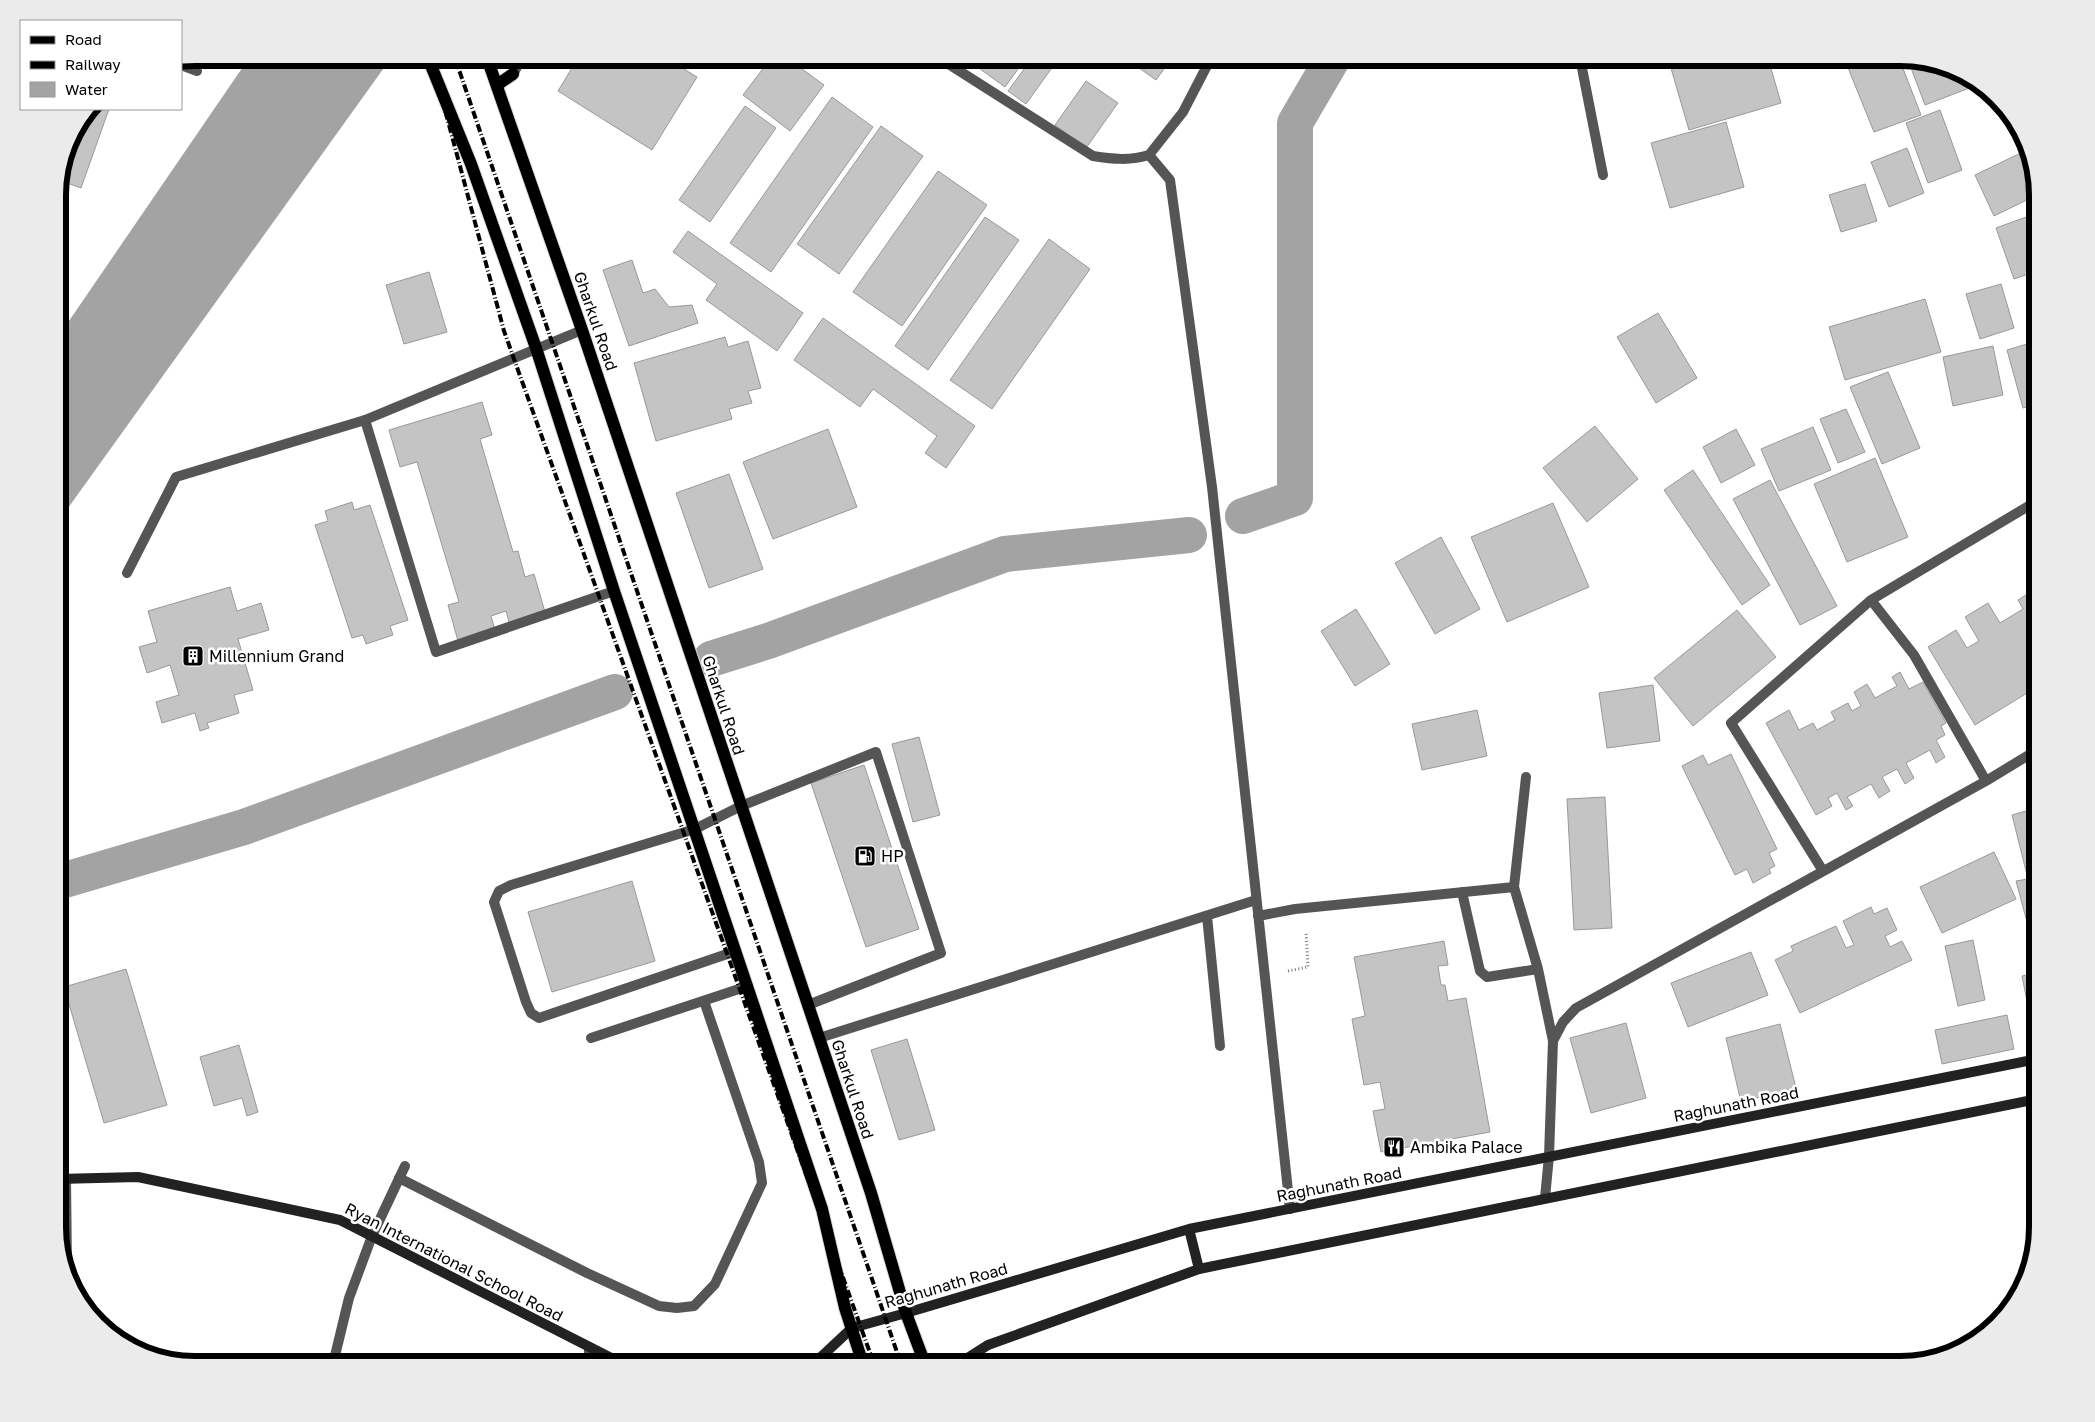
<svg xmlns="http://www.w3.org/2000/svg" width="2095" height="1422" viewBox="0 0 2095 1422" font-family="'Golos Text',sans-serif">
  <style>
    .water { fill: #a3a3a3 }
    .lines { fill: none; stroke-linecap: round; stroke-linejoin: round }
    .canal { stroke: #a3a3a3; stroke-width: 36 }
    .building { fill: #c4c4c4; stroke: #999 }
    .primary-casing { stroke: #dbdbdb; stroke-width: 14 }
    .path { stroke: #777; stroke-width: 3; stroke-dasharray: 1 2.5; stroke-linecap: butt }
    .lane { stroke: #555; stroke-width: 10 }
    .street { stroke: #555; stroke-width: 10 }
    .secondary { stroke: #222; stroke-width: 10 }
    .primary { stroke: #000; stroke-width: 12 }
    .rail { stroke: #000; stroke-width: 4; stroke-dasharray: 8 2.5 1 2.5; stroke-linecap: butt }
    .labels { text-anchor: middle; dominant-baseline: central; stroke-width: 5; stroke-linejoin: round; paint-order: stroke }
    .street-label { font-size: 16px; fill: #000; stroke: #fff }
    .poi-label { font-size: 16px; fill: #000; stroke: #fff; text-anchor: start }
    .rim { fill: none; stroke: #000; stroke-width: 6 }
  </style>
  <rect width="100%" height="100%" fill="#fff"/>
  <path class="water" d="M249 58H391L58 522V337Z"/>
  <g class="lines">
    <path class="canal" d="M1243 516 1295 498V123L1333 58
      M711 659 768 641 1005 554 1189 535
      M58 882 244 827 615 692"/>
  </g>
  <path class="building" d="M578 58H666L697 77 652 150 558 91Z
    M677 58H697L691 67Z
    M771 58H787L824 85 790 131 743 95Z
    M965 58H1026L1005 87Z
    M1032 58H1050L1056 62 1026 104 1008 91Z
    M1125 58H1172L1156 80Z
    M1668 58H1768L1781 103 1689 130Z
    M1844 58H1899L1921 115 1874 132Z
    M1908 60 1977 81 1980 84 1925 105Z
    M1086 81 1118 103 1086 148 1055 125Z
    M832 97 873 127 771 272 730 243Z
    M745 106 776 128 710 222 679 200Z
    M91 109H109L81 188 59 180 68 142Z
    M1940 110 1962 170 1928 183 1906 123Z
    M1726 122 1744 187 1670 208 1651 143Z
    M881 126 923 156 839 274 797 244Z
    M1907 148 1924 193 1889 207 1871 162Z
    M2027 150 2037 195 1994 216 1975 175Z
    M938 171 987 205 902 326 853 292Z
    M1865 184 1877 221 1841 232 1829 195Z
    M2037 213V271L2014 279 1996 228Z
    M985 217 1019 240 928 370 895 346Z
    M688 231 803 313 777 351 706 300 717 284 673 252Z
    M1049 239 1090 269 992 409 950 380Z
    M632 260 643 293 655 289 669 307 692 305 698 323 629 346 603 270Z
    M429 272 447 332 404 344 386 285Z
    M2001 284 2014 328 1980 339 1966 294Z
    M1925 299 1941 352 1845 380 1829 327Z
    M1658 313 1697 378 1656 403 1617 337Z
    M823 318 975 426 946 468 925 453 937 436 873 389 860 407 794 360Z
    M725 337 728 347 748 341 761 388 748 391 752 403 729 409 732 419 656 441 634 363Z
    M2037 341V404L2023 408 2007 350Z
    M1993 346 2003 395 1953 406 1943 357Z
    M1888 372 1920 448 1882 464 1850 387Z
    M482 402 492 435 480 439 513 552 518 551 525 577 534 574 545 612 509 622 506 611 491 616 495 630 458 641 448 605 459 602 417 462 400 467 389 430Z
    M1846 409 1865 452 1838 463 1820 419Z
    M1595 426 1638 479 1587 522 1543 468Z
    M1813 427 1831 470 1779 491 1761 449Z
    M828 429 857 507 773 539 743 462Z
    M1736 429 1755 465 1721 483 1703 447Z
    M1875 458 1908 537 1847 562 1814 484Z
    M1693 470 1770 585 1742 605 1664 490Z
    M729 474 763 569 709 588 676 493Z
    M1770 480 1837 606 1800 625 1733 499Z
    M352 502 354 510 370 505 408 620 390 626 393 635 366 644 363 635 352 638 315 525 328 521 325 511Z
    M1553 503 1589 587 1507 622 1471 537Z
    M1441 537 1480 609 1435 634 1395 563Z
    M230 587 237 611 261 603 269 630 238 639 253 690 234 695 239 713 207 723 209 728 200 731 195 713 162 723 156 702 179 695 170 665 147 673 139 647 157 642 148 611Z
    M2037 588V687L1975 725 1928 647 1956 630 1967 648 1979 641 1965 617 1988 603 2000 623 2023 609 2018 600Z
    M1356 609 1390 664 1355 686 1321 631Z
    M1737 610 1776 657 1693 726 1654 678Z
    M1900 672 1909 689 1923 682 1946 723 1941 726 1945 735 1936 740 1945 757 1936 763 1930 750 1906 763 1914 778 1905 784 1897 769 1882 777 1890 791 1879 798 1871 784 1847 797 1853 806 1846 810 1837 793 1828 798 1832 806 1816 815 1766 723 1789 710 1799 730 1813 723 1817 730 1835 720 1831 712 1848 703 1852 711 1861 706 1854 692 1867 684 1875 698 1897 686 1892 677Z
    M1653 685 1660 741 1607 748 1599 693Z
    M1477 710 1487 756 1422 770 1412 724Z
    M919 737 940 815 913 822 892 744Z
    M1731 754 1777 849 1769 853 1775 866 1769 869 1771 873 1753 883 1747 869 1735 875 1682 766 1703 755 1708 765Z
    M864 765 919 929 866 947 811 783Z
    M1605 797 1612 928 1574 930 1567 799Z
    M2037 808V920L2027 922 2016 881 2028 879 2012 815Z
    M1994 852 2016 899 1942 933 1920 887Z
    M632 881 655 961 552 992 528 912Z
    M1871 907 1874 914 1887 908 1897 930 1885 936 1890 947 1902 941 1912 960 1800 1013 1775 960 1793 951 1791 946 1836 926 1846 948 1854 945 1843 921Z
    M1973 940 1985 1000 1958 1006 1945 946Z
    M1444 941 1448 965 1438 966 1441 985H1445L1448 1001 1466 998 1490 1132 1381 1152 1373 1111 1385 1109 1380 1082 1364 1085 1352 1019 1365 1016 1354 957Z
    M1751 952 1768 995 1688 1027 1671 983Z
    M126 969 167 1105 104 1123 64 987Z
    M2037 973V1047H2036L2022 976Z
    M2007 1015 2014 1049 1942 1064 1935 1030Z
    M1626 1023 1646 1098 1591 1113 1570 1038Z
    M1780 1024 1796 1088 1741 1102 1726 1038Z
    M907 1039 935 1130 899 1140 871 1050Z
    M239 1045 258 1112 247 1116 242 1098 214 1106 200 1057Z"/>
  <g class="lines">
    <g class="primary-casing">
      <path id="primary" d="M428 58 471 164 536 348 614 591 822 1209 845 1308 863 1364
        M487 58 582 330 871 1193 906 1313 925 1364
        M497 85 513 74"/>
    </g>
    <path class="path" d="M1288 971 1308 967 1306 932"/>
    <path class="lane" d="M365 420 436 652 614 591
      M741 806 876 752 941 953 808 1005
      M399 1178 587 1273 659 1306 677 1308 694 1306 715 1284 762 1183 759 1162 704 1001
      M589 1364V1347"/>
    <path class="street" d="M939 58 1093 156C1112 159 1130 161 1149 155
      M1211 58 1183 112 1149 155 1170 180 1212 487 1290 1209
      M1580 58 1603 175
      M181 65 197 71
      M513 74 522 58
      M127 573 176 477 365 420 582 330
      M1871 600 1914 655 1986 781
      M1526 777 1514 887 1538 969 1553 1041
      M1823 871 1731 723 1871 600 2037 501
      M1462 892 1480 971 1487 977 1538 969
      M1207 916 1220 1046
      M1258 916 1295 909 1514 887
      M736 951 539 1018 531 1013 526 1002 494 902 499 891 511 885 695 829 741 806
      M591 1038 748 986
      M819 1038 1256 900
      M66 1179 67 1267
      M1545 1198 1549 1156 1553 1041 1563 1022 1576 1008 1986 781 2037 750
      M333 1364 349 1298 372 1236 405 1166"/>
    <path class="secondary" d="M58 1179 138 1177 340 1220 623 1364
      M1189 1229 1199 1269
      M817 1364 821 1357 852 1328 906 1313 1189 1229 2037 1059
      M958 1364 988 1345 1199 1269 2037 1099"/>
    <use href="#primary" class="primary"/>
    <path class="rail" d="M429 58 437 80 504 331 874 1364
      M455 58 901 1364"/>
  </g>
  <defs>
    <g id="building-square" transform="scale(1.125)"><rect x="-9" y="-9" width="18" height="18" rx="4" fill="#000" stroke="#fff"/><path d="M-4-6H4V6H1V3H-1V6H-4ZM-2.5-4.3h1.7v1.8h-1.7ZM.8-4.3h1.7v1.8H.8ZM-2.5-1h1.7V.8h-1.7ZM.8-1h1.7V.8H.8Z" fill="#fff"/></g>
    <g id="fuel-square" transform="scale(1.125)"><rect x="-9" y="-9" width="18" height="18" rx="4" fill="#000" stroke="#fff"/><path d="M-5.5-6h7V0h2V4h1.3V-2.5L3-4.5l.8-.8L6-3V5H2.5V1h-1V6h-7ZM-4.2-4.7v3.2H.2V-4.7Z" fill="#fff"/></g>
    <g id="restaurant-square" transform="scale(1.125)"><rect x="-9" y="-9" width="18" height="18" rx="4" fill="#000" stroke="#fff"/><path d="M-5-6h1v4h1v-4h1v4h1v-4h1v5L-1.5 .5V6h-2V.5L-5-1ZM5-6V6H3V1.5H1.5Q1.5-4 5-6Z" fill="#fff"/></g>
  </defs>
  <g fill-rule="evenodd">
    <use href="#building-square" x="193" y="656"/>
    <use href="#fuel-square" x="865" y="856"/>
    <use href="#restaurant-square" x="1394" y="1147"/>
  </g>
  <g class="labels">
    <g class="street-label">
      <text transform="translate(596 321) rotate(71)">Gharkul Road</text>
      <text transform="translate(724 705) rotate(72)">Gharkul Road</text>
      <text transform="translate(853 1089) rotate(72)">Gharkul Road</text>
      <text transform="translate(1736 1104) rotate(-11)">Raghunath Road</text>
      <text transform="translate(1339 1184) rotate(-11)">Raghunath Road</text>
      <text transform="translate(454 1262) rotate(27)">Ryan International School Road</text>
      <text transform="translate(946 1285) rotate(-16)">Raghunath Road</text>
    </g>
    <g class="poi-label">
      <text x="209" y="656">Millennium Grand</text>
      <text x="881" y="856">HP</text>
      <text x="1410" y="1147">Ambika Palace</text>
    </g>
  </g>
  <path d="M0 0H2095V1422H0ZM195 66H1900A129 129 0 0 1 2029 195V1227A129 129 0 0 1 1900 1356H195A129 129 0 0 1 66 1227V195A129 129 0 0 1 195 66Z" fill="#ebebeb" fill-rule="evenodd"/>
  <path class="rim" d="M195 66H1900A129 129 0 0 1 2029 195V1227A129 129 0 0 1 1900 1356H195A129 129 0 0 1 66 1227V195A129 129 0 0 1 195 66Z"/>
  <rect x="20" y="20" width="162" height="90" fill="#ffffff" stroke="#999999"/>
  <rect x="30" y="36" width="25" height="8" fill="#000000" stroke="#999999"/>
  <text x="65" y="45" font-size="15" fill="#000000">Road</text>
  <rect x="30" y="61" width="25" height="8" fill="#000000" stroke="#999999"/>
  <text x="65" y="70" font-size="15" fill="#000000">Railway</text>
  <rect x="30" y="82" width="25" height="15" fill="#a3a3a3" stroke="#999999"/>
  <text x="65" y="95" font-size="15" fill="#000000">Water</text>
</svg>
